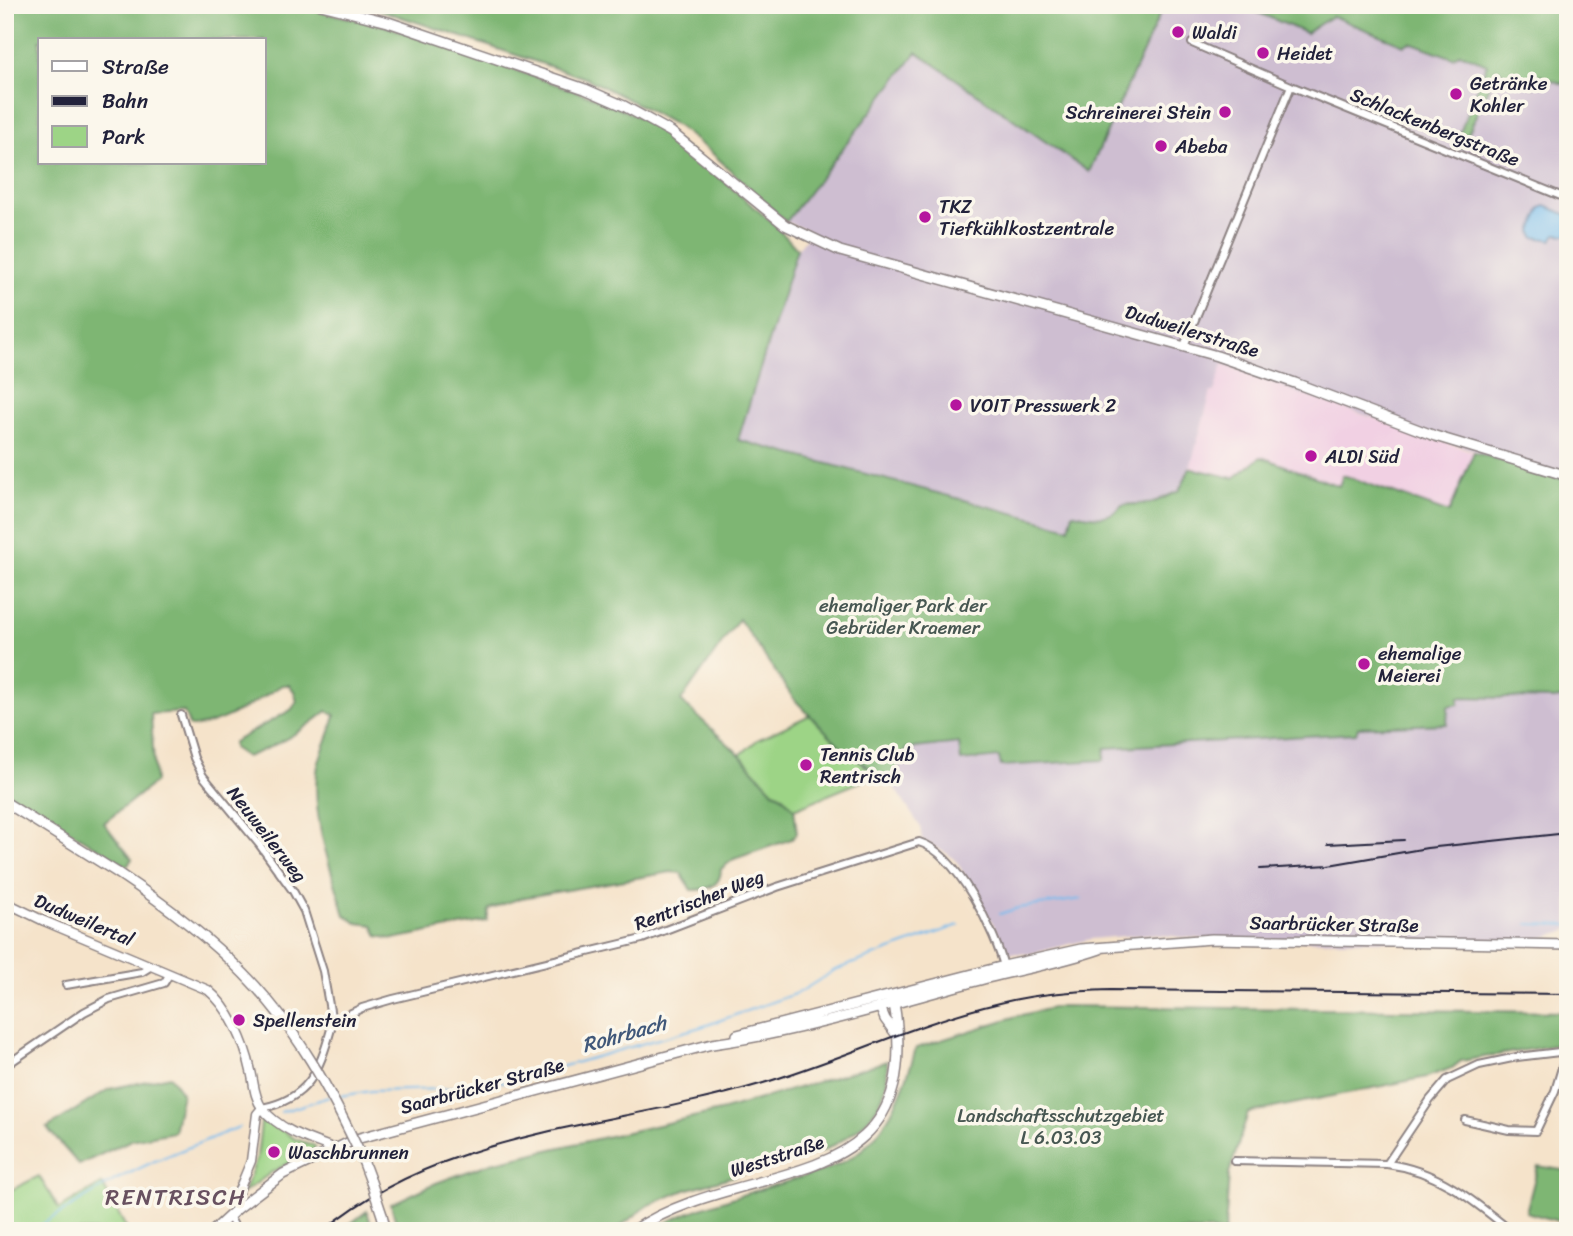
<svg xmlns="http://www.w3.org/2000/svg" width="1573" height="1236" viewBox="0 0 1573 1236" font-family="Sriracha,sans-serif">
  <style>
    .built { fill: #f1d0e3 }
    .industrial { fill: #cebed1 }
    .green { fill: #9dd486; stroke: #607b60; stroke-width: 2 }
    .forest { fill: #7eb673; stroke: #506c57; stroke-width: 2; fill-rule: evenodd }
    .water { fill: #77bcee; stroke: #4c6f94; stroke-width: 2 }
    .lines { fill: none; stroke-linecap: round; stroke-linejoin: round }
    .stream { stroke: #77bcee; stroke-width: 2 }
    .minor-casing { stroke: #8c8282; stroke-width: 10 }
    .tertiary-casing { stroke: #8c8282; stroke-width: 11 }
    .secondary-casing { stroke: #8c8282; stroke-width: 12 }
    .minor { stroke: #fff; stroke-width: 6 }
    .tertiary { stroke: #fff; stroke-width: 8 }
    .secondary { stroke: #fff; stroke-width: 9 }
    .rail { stroke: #22223b; stroke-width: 2 }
    .secondary-bridge-casing { stroke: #8c8282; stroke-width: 12; stroke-linecap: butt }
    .secondary-bridge { stroke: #fff; stroke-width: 9 }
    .poi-dot { fill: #b5179e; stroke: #fbf7ec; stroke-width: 2.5 }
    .labels { text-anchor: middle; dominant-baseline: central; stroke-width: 7; stroke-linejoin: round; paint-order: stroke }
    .poi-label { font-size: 19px; fill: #22223b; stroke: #fbf7ec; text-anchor: start }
    .street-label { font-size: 19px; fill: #22223b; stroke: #fbf7ec }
    .park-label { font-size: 19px; fill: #475752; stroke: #fbf7ec }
    .water-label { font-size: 21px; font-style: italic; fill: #40587a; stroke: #fbf7ec }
    .quarter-label { font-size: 23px; letter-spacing: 2px; fill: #685160; stroke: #fbf7ec }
  </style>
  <rect width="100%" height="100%" fill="#fbf7ec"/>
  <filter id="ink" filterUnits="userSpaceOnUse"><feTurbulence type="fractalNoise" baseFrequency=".0143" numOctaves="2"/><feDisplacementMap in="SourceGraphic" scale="14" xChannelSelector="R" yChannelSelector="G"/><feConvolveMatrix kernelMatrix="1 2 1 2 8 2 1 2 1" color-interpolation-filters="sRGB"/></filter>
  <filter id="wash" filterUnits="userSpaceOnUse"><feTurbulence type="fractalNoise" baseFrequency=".00686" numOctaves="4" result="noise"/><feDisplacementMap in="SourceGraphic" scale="28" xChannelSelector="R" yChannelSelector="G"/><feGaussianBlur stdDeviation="1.57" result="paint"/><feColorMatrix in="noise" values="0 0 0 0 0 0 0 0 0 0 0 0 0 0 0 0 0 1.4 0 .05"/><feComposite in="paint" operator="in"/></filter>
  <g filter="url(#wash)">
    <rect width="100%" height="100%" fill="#f5e3ca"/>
    <path class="built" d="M1222 364 1303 395 1474 452 1450 513 1344 475 1339 486 1261 457 1234 478 1190 468 1211 392H1214Z"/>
    <path class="industrial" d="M1164 5H1240L1306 33 1332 16 1404 45 1409 41 1453 58 1460 53 1488 64 1462 148 1496 69 1532 87 1539 75 1568 86V481L1303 395 1223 364 1214 392H1211L1190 468 1179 491 1152 503 1122 505 1117 511 1103 518 1073 513 1069 529 737 440 797 249 812 232 786 222 917 52 1089 171Z
      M1459 697 1554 699 1568 697V930L1529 942 1213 940 1149 934 1091 939 1029 954 1010 953 957 862 948 854 922 840 920 826 891 783 905 749 959 743 1447 724 1448 705Z"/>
    <path class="green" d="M810 715 845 751 877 775 794 809 783 796 774 792 740 755 757 740Z
      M262 1115 295 1139 315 1146V1149L272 1172 243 1193 257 1158Z
      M39 1176 59 1209 102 1184 128 1231H5V1193Z"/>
    <path class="forest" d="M5 5H291L386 26 596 98 641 118 690 152 775 225 797 249 738 440 1069 528 1073 513C1091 516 1109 522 1122 505L1152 503 1179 491 1190 468 1234 478 1261 457 1339 486 1343 475 1449 513 1474 452 1568 481V697L1554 699 1459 697V704L1448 706 1447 724 1358 727 1356 733 1105 748 1104 760 1001 766 999 757 961 761 959 743 906 749 891 783 845 751 794 699 739 619 681 701 740 755 774 792 782 796 794 808 797 833 792 839 734 859 721 869C721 887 706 890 691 890L681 873 671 872 521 898 489 909 487 921 393 939 378 936 373 925 357 923 345 915C331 869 312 821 317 772 318 756 331 735 335 715L327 711C303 731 276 746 246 757L233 748V742L291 710 297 702 294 691 289 685H282C258 701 219 726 190 727L184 712 151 714 155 782 104 823 132 859 127 866 5 791ZM40 40H264V163H40Z
      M365 5H1164L1089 172 917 52 786 222 712 153 677 126 639 105 588 79Z
      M1240 5H1568V86L1539 75 1533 87 1496 69 1462 148 1457 147V140L1487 64 1460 53 1453 58 1410 42 1404 45 1332 16 1306 33Z
      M1061 1006 1568 1012V1043L1461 1061 1452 1068 1427 1077 1248 1113 1229 1174 1225 1231H650C693 1206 744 1195 792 1180 814 1174 837 1168 856 1154 889 1131 906 1085 916 1048L1017 1016Z
      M887 1061C887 1070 888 1080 885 1089 877 1119 849 1138 823 1151L685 1190 649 1205 614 1231H398L391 1204 436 1183 491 1163 724 1110Z
      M170 1076 182 1093 174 1132 131 1140 79 1165 47 1128 109 1089Z
      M1538 1166 1568 1171V1224L1526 1212Z
      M367 1211 373 1231H341Z"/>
    <path class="water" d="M1545 206 1568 215V235L1556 234 1552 240 1534 237 1532 231 1541 208Z"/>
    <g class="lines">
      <path class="stream" d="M1000 914 1018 908 1082 899
        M1528 924 1568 925
        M334 1097 371 1091 444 1089 515 1080 704 1026 800 992 835 970 959 925
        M281 1112 329 1097
        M31 1231 115 1180 155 1161 239 1127"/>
    </g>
  </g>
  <g filter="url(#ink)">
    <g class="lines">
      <g class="minor-casing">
        <path id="minor" d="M1192 43 1291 86 1568 199
          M1184 346 1291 86
          M181 715 194 758 203 776 259 844 293 891 304 911 323 971 332 1022 331 1029C319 1072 308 1099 262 1108
          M66 985 142 972 150 967
          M332 1022 362 1008 393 999 642 939 777 887 919 842C957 853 996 933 1005 970
          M5 1066 84 1012 109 999 164 983 169 975
          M1465 1120 1509 1130 1536 1131 1555 1091 1567 1051
          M1234 1161 1387 1164C1437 1170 1473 1200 1511 1231
          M1387 1164 1430 1100 1447 1080 1479 1065 1517 1057 1568 1051
          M229 1216 237 1231"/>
      </g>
      <g class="tertiary-casing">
        <path id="tertiary" d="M5 902 44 921 208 990C230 1008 245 1043 251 1071 254 1083 254 1097 262 1108 279 1130 308 1139 333 1148
          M237 1209V1195L251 1161 257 1114 262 1108"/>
      </g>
      <g class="secondary-casing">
        <path id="secondary" d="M321 5 388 22 585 89 624 106 671 132 785 225 840 251 1217 356 1295 383 1435 436 1568 476
          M5 802 118 873
          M880 1007 885 1019 896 1034
          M737 1035 1004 966 1081 949 1212 939 1568 945
          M362 1158 371 1182
          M382 1215 386 1231
          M213 1231 237 1209 283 1174 356 1139 712 1044C801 1032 890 1004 976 981 1017 970 1060 963 1100 949
          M633 1231C746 1154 927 1204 894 1003"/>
      </g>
      <use href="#minor" class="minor"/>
      <use href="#tertiary" class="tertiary"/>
      <use href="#secondary" class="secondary"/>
      <path class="rail" d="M1328 844 1404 840
        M1260 869 1329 865 1427 848 1568 833
        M323 1231C445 1128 613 1128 760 1084 841 1060 918 1022 1000 1003 1036 994 1073 991 1110 990L1568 994"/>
      <g class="secondary-bridge-casing">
        <path id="secondary-bridge" d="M118 873C163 903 206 935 244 974 296 1027 331 1091 362 1158
          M371 1182 382 1215"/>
      </g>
      <use href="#secondary-bridge" class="secondary-bridge"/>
    </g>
  </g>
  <g class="poi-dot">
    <circle cx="1178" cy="32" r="7"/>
    <circle cx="1263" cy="53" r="7"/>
    <circle cx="1456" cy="94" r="7"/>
    <circle cx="1225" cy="112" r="7"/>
    <circle cx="1161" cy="146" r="7"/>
    <circle cx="925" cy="217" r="7"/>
    <circle cx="956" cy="405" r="7"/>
    <circle cx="1311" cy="456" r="7"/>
    <circle cx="1364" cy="664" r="7"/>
    <circle cx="806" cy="765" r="7"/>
    <circle cx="239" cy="1020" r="7"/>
    <circle cx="274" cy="1152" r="7"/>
  </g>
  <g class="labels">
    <g class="poi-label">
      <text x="1192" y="32">Waldi</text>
      <text x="1277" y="53">Heidet</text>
      <text x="1470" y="83">Getränke<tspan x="1470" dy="22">Kohler</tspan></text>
      <text x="1211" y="112" text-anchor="end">Schreinerei Stein</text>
      <text x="1175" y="146">Abeba</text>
      <text x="939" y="206">TKZ<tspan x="939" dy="22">Tiefkühlkostzentrale</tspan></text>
      <text x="970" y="405">VOIT Presswerk 2</text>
      <text x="1325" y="456">ALDI Süd</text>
      <text x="1378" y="653">ehemalige<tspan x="1378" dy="22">Meierei</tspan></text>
      <text x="820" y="754">Tennis Club<tspan x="820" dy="22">Rentrisch</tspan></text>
      <text x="253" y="1020">Spellenstein</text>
      <text x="288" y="1152">Waschbrunnen</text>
    </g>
    <g class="street-label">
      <text transform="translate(1435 127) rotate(22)">Schlackenbergstraße</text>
      <text transform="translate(1192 331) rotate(17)">Dudweilerstraße</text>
      <text transform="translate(267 834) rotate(52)">Neuweilerweg</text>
      <text transform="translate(699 900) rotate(-21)">Rentrischer Weg</text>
      <text transform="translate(84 920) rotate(23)">Dudweilertal</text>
      <text transform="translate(1334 924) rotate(1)">Saarbrücker Straße</text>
      <text transform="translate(482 1086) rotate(-15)">Saarbrücker Straße</text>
      <text transform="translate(777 1156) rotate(-18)">Weststraße</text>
    </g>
    <g class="park-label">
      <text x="903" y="605">ehemaliger Park der<tspan x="903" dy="22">Gebrüder Kraemer</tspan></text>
      <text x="1061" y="1115">Landschaftsschutzgebiet<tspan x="1061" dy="22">L 6.03.03</tspan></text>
    </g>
    <g class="water-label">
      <text transform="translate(624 1034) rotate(-16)">Rohrbach</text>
    </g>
    <g class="quarter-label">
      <text x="176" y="1197">RENTRISCH</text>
    </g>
  </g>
  <rect width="1573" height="1236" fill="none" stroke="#fbf7ec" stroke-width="28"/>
  <rect x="38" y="38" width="228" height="126" fill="#fbf7ec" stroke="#a4a2a5" stroke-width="2"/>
  <rect x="52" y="61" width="35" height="10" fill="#ffffff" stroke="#a4a2a5" stroke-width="2"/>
  <text x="102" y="74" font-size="21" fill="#22223b">Straße</text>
  <rect x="52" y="96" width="35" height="10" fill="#22223b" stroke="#a4a2a5" stroke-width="2"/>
  <text x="102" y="108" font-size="21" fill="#22223b">Bahn</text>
  <rect x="52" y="126" width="35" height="21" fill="#9dd486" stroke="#a4a2a5" stroke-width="2"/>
  <text x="102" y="144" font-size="21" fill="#22223b">Park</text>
</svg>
